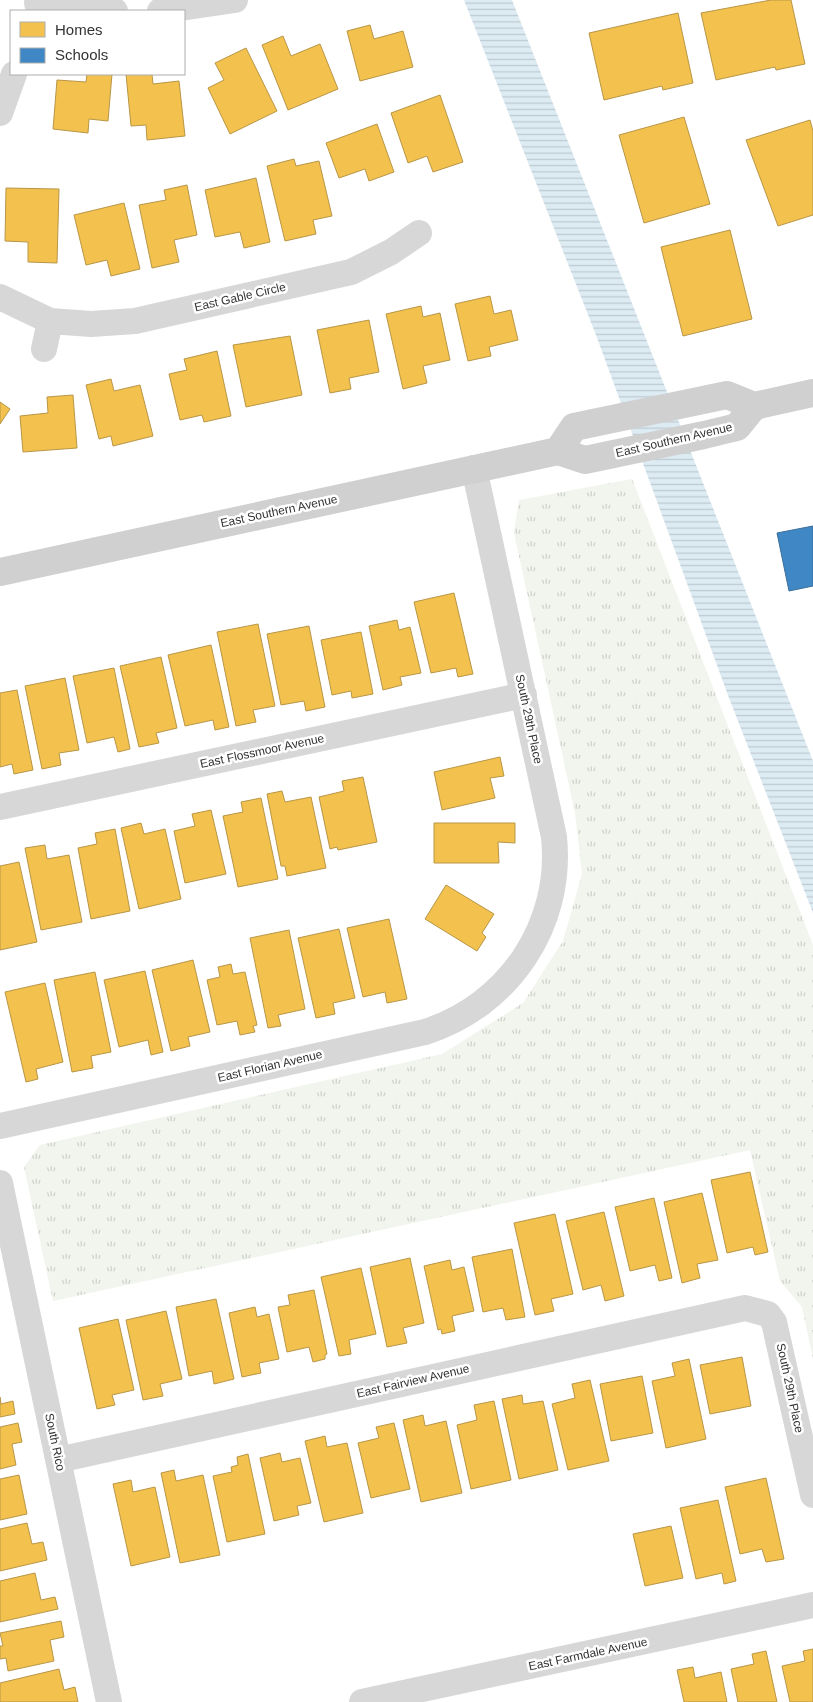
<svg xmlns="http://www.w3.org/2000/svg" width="813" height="1702" viewBox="0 0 813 1702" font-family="Arial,sans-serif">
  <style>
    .park { fill: url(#park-tufts) }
    .water { fill: url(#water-rules) }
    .homes { fill: #f2c14e; stroke: #b99646 }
    .schools { fill: #3f88c5; stroke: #3b6e99 }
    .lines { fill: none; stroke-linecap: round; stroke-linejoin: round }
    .minor { stroke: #d7d7d7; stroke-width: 26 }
    .secondary { stroke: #d0d0d0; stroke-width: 28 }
    .labels { text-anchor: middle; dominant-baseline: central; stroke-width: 5; stroke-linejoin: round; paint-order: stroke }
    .street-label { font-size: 12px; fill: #333; stroke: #fff }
  </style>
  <defs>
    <pattern id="park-tufts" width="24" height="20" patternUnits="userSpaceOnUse" patternTransform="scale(1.25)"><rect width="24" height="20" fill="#f1f5ed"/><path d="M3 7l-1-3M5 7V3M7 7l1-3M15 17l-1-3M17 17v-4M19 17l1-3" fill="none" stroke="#cfd2cc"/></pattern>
    <pattern id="water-rules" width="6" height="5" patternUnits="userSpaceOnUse" patternTransform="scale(1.25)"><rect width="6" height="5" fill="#ddebf3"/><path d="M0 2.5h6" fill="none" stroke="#becad1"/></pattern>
  </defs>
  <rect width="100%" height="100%" fill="#fff"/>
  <path class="park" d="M632 479 813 945V1359L802 1307 780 1281 750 1150 53 1301 24 1167 40 1145 442 1054 523 1003 563 941 582 874 575 813 514 533 519 500Z"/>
  <path class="water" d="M464 0H512L813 761V913L729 698 596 335Z"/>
  <path class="homes" d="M771 0H791L805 64 776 70 775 67 716 80 701 13Z
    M678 13 693 83 663 90 662 86 604 100 589 33Z
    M370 25 374 39 403 31 413 67 360 81 347 31Z
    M283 36 291 56 320 44 338 89 288 110 262 45Z
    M246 48 277 111 230 134 208 88 224 80 215 63Z
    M87 74H112L108 121 89 119 88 133 53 129 57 80 86 82Z
    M126 74H152L153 84 179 81 185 136 147 140 146 125 131 126Z
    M440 95 463 162 433 172 427 156 408 163 391 113Z
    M684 117 710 204 644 223 619 135Z
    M810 120 813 131V215L778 226 746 140Z
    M377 124 394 172 369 181 365 169 339 178 326 143Z
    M294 159 296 166 319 161 332 216 313 220 316 234 285 241 267 166Z
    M256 178 270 242 244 248 240 232 215 237 205 190Z
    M187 185 197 235 174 240 179 262 152 268 139 205 166 200 164 190Z
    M6 188 59 189 57 263 28 262V242L5 241Z
    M124 203 140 269 111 276 107 260 86 265 74 215Z
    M730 230 752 319 683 336 661 247Z
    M490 296 494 314 511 310 518 340 489 347 491 356 468 361 455 304Z
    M421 306 423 317 440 313 450 360 423 366 427 383 403 389 386 314Z
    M369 320 379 372 349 378 351 389 330 393 317 330Z
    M290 336 302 395 246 407 233 345Z
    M217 351 231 416 204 422 202 415 180 420 169 374 187 370 184 359Z
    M111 379 114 391 140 385 153 436 113 446 111 436 99 439 86 385Z
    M73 395 77 448 23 452 20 416 48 413 47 397Z
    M0 402 10 409 0 424Z
    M454 593 473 674 458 677 456 668 431 673 414 602Z
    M397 620 399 630 410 627 421 673 400 677 402 685 383 690 369 626Z
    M258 624 275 706 253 710 256 722 236 726 217 632Z
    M309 626 325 707 306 711 304 701 281 705 267 634Z
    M361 632 373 694 352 698 351 691 332 695 321 640Z
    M211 645 229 727 215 730 213 720 185 726 168 655Z
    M161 657 177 728 156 733 159 743 139 747 120 666Z
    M114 668 130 749 118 752 114 737 87 743 73 676Z
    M65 678 79 750 59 753 61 765 42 769 25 686Z
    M17 690 33 770 14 774 12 764 0 767V693Z
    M500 757 504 776 490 778 495 798 442 810 434 772Z
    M363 777 377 842 338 850 337 847 330 849 319 797 344 791 342 781Z
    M282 791 285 802 311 797 326 868 287 876 285 866H281L267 794Z
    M261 798 278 879 238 887 223 816 243 812 241 802Z
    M211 810 226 874 185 883 174 831 195 826 192 814Z
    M141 823 144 834 165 829 181 899 139 909 121 828Z
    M434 823H515V843L498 842 499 863H434Z
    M115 829 130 911 91 919 78 848 97 844 95 833Z
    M45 845 47 859 69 855 82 922 41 930 25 848Z
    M19 862 37 942 0 950V866Z
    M446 885 494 914 482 933 486 937 477 951 425 919Z
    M389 919 407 999 387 1003 385 992 363 997 347 928Z
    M339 929 355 998 333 1003 335 1014 316 1018 298 938Z
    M289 930 305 1009 278 1015 281 1026 268 1028 250 938Z
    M193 960 210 1032 188 1037 190 1046 171 1051 152 970Z
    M231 964 233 974 245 972 257 1025 253 1026 255 1032 240 1035 237 1021 217 1025 207 980 220 977 218 967Z
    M145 971 163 1052 151 1055 148 1040 119 1047 104 980Z
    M95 972 111 1052 91 1056 93 1068 72 1072 54 980Z
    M45 983 63 1062 36 1069 38 1079 26 1082 5 992Z
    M750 1172 768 1252 755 1255 753 1247 727 1253 711 1180Z
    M702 1193 718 1260 697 1264 700 1278 682 1283 664 1202Z
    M654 1198 672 1278 659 1281 655 1265 630 1271 615 1207Z
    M604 1212 624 1296 605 1301 601 1285 583 1290 566 1221Z
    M555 1214 573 1294 551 1299 554 1311 535 1315 514 1223Z
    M512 1249 525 1317 506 1320 503 1308 483 1312 472 1257Z
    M410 1258 424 1323 403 1328 407 1343 387 1347 370 1267Z
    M450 1260 452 1270 464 1267 474 1311 452 1316 455 1331 442 1334 441 1329 438 1330 424 1266Z
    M361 1268 376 1334 349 1340 351 1354 339 1356 321 1277Z
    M314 1290 327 1354 325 1355V1359L313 1362 309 1347 287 1352 278 1307 290 1305 288 1295Z
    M216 1299 234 1379 214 1384 212 1371 189 1376 176 1307Z
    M255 1307 257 1317 269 1314 279 1359 259 1363 261 1373 242 1377 229 1313Z
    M166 1311 182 1379 160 1384 163 1396 143 1400 126 1320Z
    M118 1319 134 1390 112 1395 115 1405 97 1409 79 1328Z
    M742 1357 751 1406 710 1414 700 1365Z
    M689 1359 706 1439 666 1448 652 1381 675 1376 672 1363Z
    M642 1376 653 1433 611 1441 600 1384Z
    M590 1380 609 1461 568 1470 552 1404 575 1398 572 1384Z
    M522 1395 523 1404 543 1401 558 1470 519 1479 502 1399Z
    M0 1397 1 1404 13 1401 15 1414 0 1417Z
    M494 1401 511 1480 471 1489 457 1425 477 1420 474 1405Z
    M423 1415 425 1426 446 1421 462 1493 421 1502 403 1420Z
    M18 1423 22 1442 12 1444 16 1465 0 1469V1427Z
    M394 1423 410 1489 371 1498 358 1443 379 1438 376 1427Z
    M325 1436 327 1447 347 1443 363 1513 324 1522 305 1441Z
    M280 1453 282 1462 300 1458 311 1503 297 1506 299 1515 274 1521 260 1458Z
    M248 1454 265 1534 227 1542 213 1476 232 1472 231 1467 238 1465 237 1457Z
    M174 1470 176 1481 203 1475 220 1555 180 1563 161 1473Z
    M19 1475 27 1514 0 1520V1479Z
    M766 1478 784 1559 766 1562 762 1549 740 1554 725 1487Z
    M131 1480 133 1492 155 1487 170 1557 131 1566 113 1484Z
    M718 1500 736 1581 724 1584 722 1573 696 1579 680 1508Z
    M27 1523 32 1544 43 1542 47 1560 0 1571V1529Z
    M671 1526 683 1578 645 1586 633 1534Z
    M35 1573 41 1600 55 1597 58 1609 0 1622V1581Z
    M61 1621 64 1637 50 1640 54 1661 8 1671 6 1658 0 1659V1646H3L0 1633Z
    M813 1649V1702H790L782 1666 805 1661 803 1651Z
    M766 1651 777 1702H738L731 1669 754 1664 752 1654Z
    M693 1667 695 1678 721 1672 727 1702H684L677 1670Z
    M59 1669 64 1690 75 1687 78 1702H0V1683Z"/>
  <path class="schools" d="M813 526V586L789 591 777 533Z"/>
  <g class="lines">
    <path class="minor" d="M37 3 115 11
      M160 11 235 0
      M0 113 14 74
      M0 297 50 321 91 324 135 321 351 272 391 252 419 233
      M44 349 50 321
      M0 807 524 695
      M0 1126 425 1032C509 1005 563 925 554 837L474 468
      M0 1183 109 1702
      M58 1460 745 1308 768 1314 774 1322 813 1495
      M362 1702 813 1605"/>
    <path class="secondary" d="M558 451 574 427 727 395 754 406 813 393
      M0 572 558 451 585 460 704 435 737 427 754 406"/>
  </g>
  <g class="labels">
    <g class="street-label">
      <text transform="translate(240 297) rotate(-13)">East Gable Circle</text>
      <text transform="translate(674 440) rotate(-13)">East Southern Avenue</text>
      <text transform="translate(279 511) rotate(-12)">East Southern Avenue</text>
      <text transform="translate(529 719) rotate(78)">South 29th Place</text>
      <text transform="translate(262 751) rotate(-12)">East Flossmoor Avenue</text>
      <text transform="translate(270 1066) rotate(-13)">East Florian Avenue</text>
      <text transform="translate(413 1381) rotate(-13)">East Fairview Avenue</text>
      <text transform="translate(790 1388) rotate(78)">South 29th Place</text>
      <text transform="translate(55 1442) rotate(78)">South Rico</text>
      <text transform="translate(588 1654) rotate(-12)">East Farmdale Avenue</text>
    </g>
  </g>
  <rect x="10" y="10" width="175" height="65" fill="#ffffff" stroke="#adadad"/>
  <rect x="20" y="22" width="25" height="15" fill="#f2c14e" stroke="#adadad"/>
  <text x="55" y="35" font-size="15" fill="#333333">Homes</text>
  <rect x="20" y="48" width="25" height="15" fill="#3f88c5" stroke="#adadad"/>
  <text x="55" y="60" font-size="15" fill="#333333">Schools</text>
</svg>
